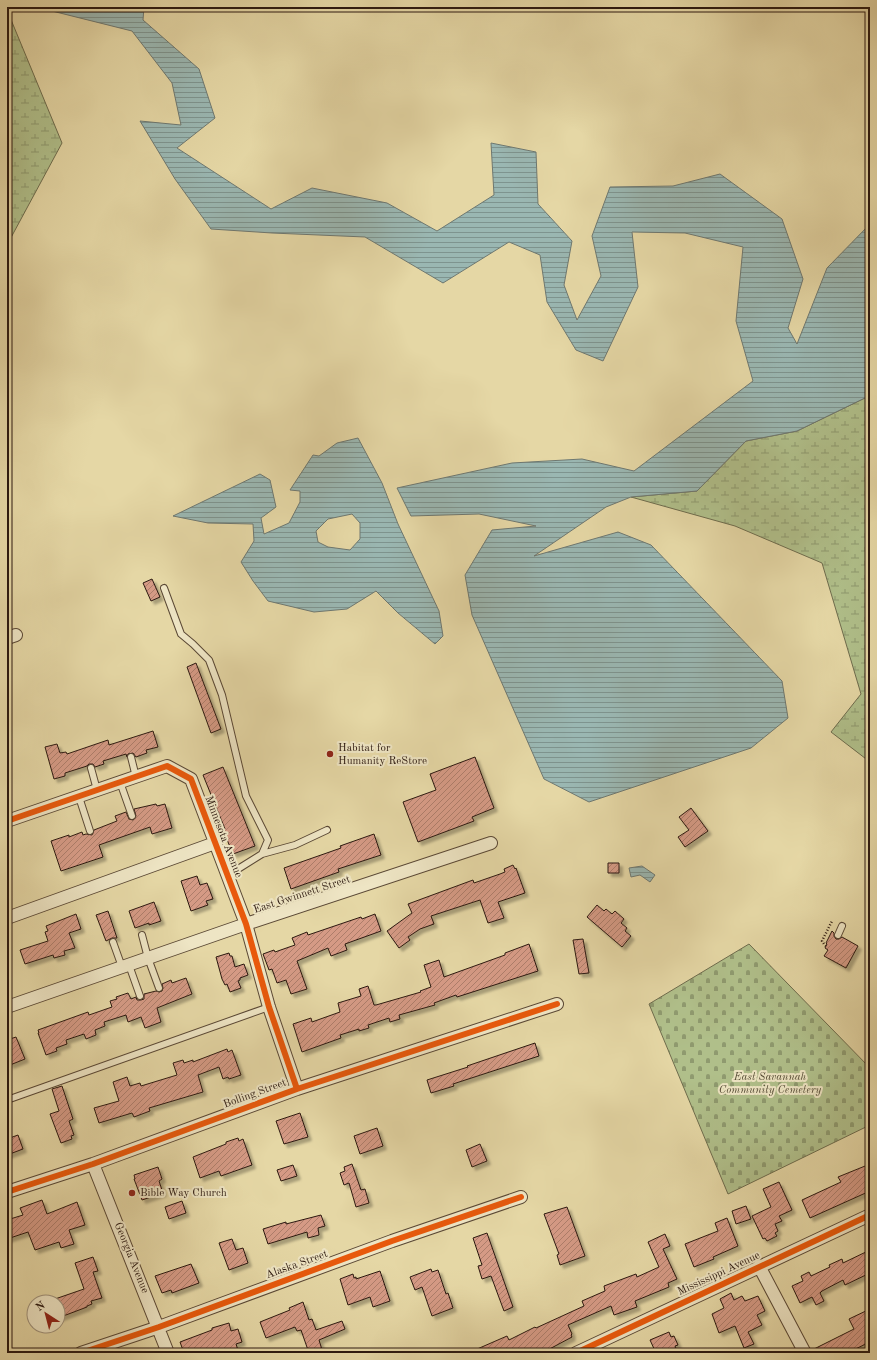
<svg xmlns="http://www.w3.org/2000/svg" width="877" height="1360" viewBox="0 0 877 1360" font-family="'Old Standard TT',serif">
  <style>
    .wetland { fill: url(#wetland-marsh); stroke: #6e6c4d }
    .cemetery { fill: url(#cemetery-stones); stroke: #6e6c4d }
    .water { fill: url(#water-rules); stroke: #6e7871; fill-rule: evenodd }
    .building { fill: url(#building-hatch); stroke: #2c1910; filter: url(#shadow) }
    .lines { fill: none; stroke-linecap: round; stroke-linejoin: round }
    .lane-casing { stroke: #5a4835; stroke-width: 8 }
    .street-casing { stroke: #5a4835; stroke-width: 14 }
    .path { stroke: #2c1910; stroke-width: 2.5; stroke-dasharray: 1 2; stroke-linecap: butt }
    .lane { stroke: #eee5c4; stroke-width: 6 }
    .street { stroke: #eee5c4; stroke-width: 12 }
    .cycleway-casing { stroke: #eee5c4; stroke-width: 8 }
    .cycleway { stroke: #e8590c; stroke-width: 6 }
    .poi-dot { fill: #8f2418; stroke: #eee5c4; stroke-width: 1.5 }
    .labels { text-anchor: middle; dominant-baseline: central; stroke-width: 4; stroke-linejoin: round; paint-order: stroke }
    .poi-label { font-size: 11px; fill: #2c1910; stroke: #eee5c4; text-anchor: start }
    .street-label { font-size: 11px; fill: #2c1910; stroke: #eee5c4 }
    .park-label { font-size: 11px; font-style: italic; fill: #544b35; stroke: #eee5c4 }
  </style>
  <defs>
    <pattern id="wetland-marsh" width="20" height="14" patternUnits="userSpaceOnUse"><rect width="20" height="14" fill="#b0bf8a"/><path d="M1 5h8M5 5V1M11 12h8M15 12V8" fill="none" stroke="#8f9a6f"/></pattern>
    <pattern id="cemetery-stones" width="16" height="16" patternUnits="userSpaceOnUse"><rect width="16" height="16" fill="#b0bf8a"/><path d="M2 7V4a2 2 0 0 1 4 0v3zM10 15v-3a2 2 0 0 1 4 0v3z" fill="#8f9a6f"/></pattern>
    <pattern id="water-rules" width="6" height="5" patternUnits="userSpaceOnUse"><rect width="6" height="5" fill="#9ab7b2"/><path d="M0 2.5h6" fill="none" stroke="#7e948f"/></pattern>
    <pattern id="building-hatch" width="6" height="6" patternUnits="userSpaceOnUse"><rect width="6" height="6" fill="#d59a85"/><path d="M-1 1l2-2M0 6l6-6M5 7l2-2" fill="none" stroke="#ad7d6b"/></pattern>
    <filter id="shadow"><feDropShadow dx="3.5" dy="3.5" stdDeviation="1" flood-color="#0004"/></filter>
  </defs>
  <rect width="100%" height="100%" fill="#e5d7a5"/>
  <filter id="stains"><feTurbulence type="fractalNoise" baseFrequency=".005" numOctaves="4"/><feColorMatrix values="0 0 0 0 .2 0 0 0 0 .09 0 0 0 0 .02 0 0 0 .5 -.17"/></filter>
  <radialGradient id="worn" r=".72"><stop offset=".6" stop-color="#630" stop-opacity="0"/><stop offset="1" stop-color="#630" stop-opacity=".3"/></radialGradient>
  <path class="wetland" d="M7 10 62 143 7 245Z
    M870 394V762L831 732 861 694 822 563 735 526 631 497 697 491 746 441 797 431 869 396Z"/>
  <path class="cemetery" d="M749 944 870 1068V1125L728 1194 649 1004Z"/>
  <path class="water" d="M45 7H144L143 20 199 69 215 118 177 148 271 209 312 188 387 203 437 231 494 195 491 143 536 152 538 204 572 241 564 285 577 320 601 276 592 236 610 187 673 186 720 174 782 219 803 279 788 328 797 344 827 268 870 224V394L869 396 797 431 746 441 697 491 631 497 606 507 534 556 618 532 651 545 782 681 788 718 751 748 589 802 544 779 472 615 465 575 492 530 536 526 479 514 411 516 397 488 512 463 582 459 634 471 753 381 736 321 743 247 685 233 632 232 638 287 603 361 576 350 547 302 540 255 509 242 443 283 365 237 272 233 211 229 175 179 140 121 181 125 172 83 132 31 40 8Z
    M358 438 382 483 398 524 439 611 443 636 435 644 398 613 376 591 347 609 314 612 268 601 253 581 241 562 254 541 253 524 208 523 173 516 260 474 270 480 276 507 261 518 264 534 289 523 300 502V491L290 490 313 455 319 456 337 443ZM352 514 360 523V539L350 550 328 547 318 542 316 531 328 519Z
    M642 866 655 875 650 882 640 875 631 877 629 868Z"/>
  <path class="building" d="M152 579 160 597 151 601 143 583Z
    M196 663 221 729 211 733 187 667Z
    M153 731 158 747 146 750 147 753 136 757 133 753 128 754 127 757 126 754 103 761 104 764 95 767 93 764H89L87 766 65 773V776L54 779 45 747 57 744 60 753 66 752 67 754 108 740 109 745Z
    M475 757 494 808 472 817 474 821 418 842 403 802 436 790 430 774Z
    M223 767 255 846 233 854 223 830 225 829 203 775Z
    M156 804 157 806 165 804 172 828 152 834 150 827 99 845 103 857 61 871 51 841 69 835V837L82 832 83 835 86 834 92 835 94 830 117 821 115 816 126 812 129 819 133 820 136 816 134 809Z
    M691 808 708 831 685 847 678 837 689 830 679 817Z
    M374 834 381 855 338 869 339 872 291 889 284 868 341 848 340 846Z
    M608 863H619V873H608Z
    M513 865 515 869 516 868 525 893 498 902 504 918 488 923 480 900 431 916 434 924 420 929 408 937 410 940 399 948 387 931 412 913 408 904 473 880 474 883 500 874 505 872 504 869Z
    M197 876 200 885 207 883 213 899 206 901 208 905 191 911 181 881Z
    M154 902 161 921 149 925V923L135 928 129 911Z
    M597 905 604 911 606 909 612 914 615 911 624 919 621 923 627 928 625 931 631 936 622 947 587 917Z
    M108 911 117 938H112L106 941 96 915Z
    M76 914 81 929 69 933 75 948 64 951 65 955 54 958 53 955 25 964 20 950 48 941 45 932 48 931 46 926Z
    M375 914 381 931 345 944 347 950 331 956 328 948 297 961 307 989 291 994 286 980 277 983 272 969 269 970 263 954 274 950 275 952 295 945 292 938 307 932 308 935 361 917 362 919Z
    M832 931 834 933V936L836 939H839L842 937 858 946 846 968 824 956 828 950 825 948 827 944 826 943Z
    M583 939 589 973 579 974 573 940Z
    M529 944 538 971 457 997 456 995 434 1003 435 1005 399 1015 400 1019 390 1022 389 1018 368 1025 369 1028 359 1031V1029L340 1035 341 1038 302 1052 293 1024 311 1018 312 1022 340 1012 338 1003 361 996 359 989 368 986 374 1005H376L421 992 420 991 431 987 424 965 439 960 444 977 505 955V953Z
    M229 953 230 956H232L235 967 244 964 248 975 240 978V980L238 981 241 988 230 992 227 984 225 985 222 979 216 957Z
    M186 978 192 994 157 1008 161 1022 145 1028 141 1017 128 1022 126 1015 104 1022 105 1026 95 1030 96 1035 86 1039 84 1034 66 1040 67 1044 56 1048 57 1051 46 1055 38 1033H39L38 1030 88 1012 89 1015 112 1007 110 1001 117 999 116 997 128 993 131 999 136 997 137 1000H141L144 999V994L156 991 159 992 162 991 163 988 162 984 171 980 172 983Z
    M16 1037 25 1059 10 1065 7 1058V1040Z
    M535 1043 539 1056 453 1084 454 1086 431 1093 427 1080 468 1067 467 1066Z
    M227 1049 228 1052 232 1050 241 1075 229 1079 228 1077 223 1079 219 1067 198 1075 203 1092 149 1108 150 1111 134 1117 132 1113 99 1123 94 1108 119 1101 113 1082 127 1077 130 1086 140 1083 141 1086 177 1075 173 1063 183 1060 184 1063 193 1060V1062Z
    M62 1086 73 1119 69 1121 74 1135 71 1136 72 1139 61 1143 50 1114 59 1111 52 1089Z
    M300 1113 308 1137 284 1144 276 1121Z
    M377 1128 383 1146 360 1154 354 1136Z
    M18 1135 23 1149 7 1155V1139Z
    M238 1138 239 1141 243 1139 252 1165 221 1176 219 1171 200 1178 193 1157 226 1144V1142Z
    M480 1144 487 1161 472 1167 466 1150Z
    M352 1164 361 1190 365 1189 369 1203 356 1207 349 1183 344 1185 340 1173 345 1171 344 1167Z
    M870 1164V1191L810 1218 802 1200 841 1182 838 1177Z
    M293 1165 297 1176 281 1181 277 1170Z
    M158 1167 162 1179 159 1181 163 1193 142 1200 134 1179H135L134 1175Z
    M779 1182 792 1210 779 1216 782 1221 775 1224 778 1231 775 1233 777 1236 767 1241 765 1238 763 1239 752 1216 771 1207 763 1189Z
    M42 1200 47 1214 77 1202 85 1225 69 1230 74 1244 61 1248 59 1242 35 1250 28 1232 7 1239V1220L23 1215 20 1208Z
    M182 1201 186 1213 169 1219 165 1207Z
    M746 1206 751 1219 736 1224 732 1211Z
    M567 1207 585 1256 560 1265 557 1255 559 1254 544 1214Z
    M321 1215 325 1226 318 1228 319 1235 308 1238 307 1232 268 1244 263 1229 286 1222V1224Z
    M727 1218 738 1246 713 1257 714 1259 694 1267 685 1244 718 1231 715 1223Z
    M487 1233 513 1307 504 1311 491 1276 482 1279 478 1266 482 1265 473 1238Z
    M665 1234 670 1246 663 1249 677 1279 668 1283 669 1287 635 1301 637 1307 614 1315 611 1306 568 1325 572 1334 571 1335 572 1337 542 1353H468L507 1336 509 1340 535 1327 536 1328 584 1306 582 1301 605 1291 604 1286 636 1274 637 1277 659 1267 648 1242Z
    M232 1239 236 1250 243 1248 248 1263 229 1270 219 1243Z
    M870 1250V1273L845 1285 843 1280 822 1291 820 1293 824 1301 816 1305 812 1297 800 1303 792 1286 803 1281 801 1276 809 1272 811 1276 830 1267 829 1265 842 1259 843 1263Z
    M93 1257 98 1271 93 1272 102 1298 91 1301 92 1304 87 1306V1307L58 1318V1302H57L55 1299 84 1289 75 1263Z
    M191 1264 199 1283 172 1293 171 1290 162 1293 155 1276Z
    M431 1269 432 1272 438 1270 446 1294 448 1293 453 1308 432 1316 422 1287 415 1290 410 1277Z
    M380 1271 390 1301 373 1307 370 1297 348 1305 340 1279 353 1274 354 1278 356 1277V1279Z
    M731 1293 734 1300 742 1296 745 1301 758 1296 765 1311 757 1315 762 1325 748 1332 754 1344 744 1348 735 1326 719 1333 712 1314 724 1308 720 1299Z
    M303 1302 309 1320 312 1319 316 1330 342 1321 345 1329 319 1340 323 1353H309L301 1330 297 1331 295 1327 266 1338 260 1322 290 1310 289 1308Z
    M870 1309V1342L847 1353H812V1350L854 1329 849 1319Z
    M229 1323 231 1331 238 1329 242 1342 236 1344 238 1350 229 1353H184L180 1342 212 1330V1328Z
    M669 1332 671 1337 674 1336 678 1345 675 1346 678 1353H656L650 1340Z"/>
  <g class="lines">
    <g class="lane-casing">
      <path id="lane" d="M164 588 181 634 193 644 209 660 222 695 246 796 268 840 262 854 238 869 226 873
        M131 757 136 777
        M91 768 97 790
        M120 782 132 816
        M79 797 90 831
        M262 854 295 845 327 830
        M142 935 148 958 159 988
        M838 935 842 926
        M113 942 122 967
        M129 965 140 996
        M7 1100 269 1007"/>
    </g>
    <g class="street-casing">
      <path id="street" d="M7 638 16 635
        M7 821 167 766 191 779 246 924 269 1007 297 1089
        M7 918 215 843
        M7 1007 246 924 491 843
        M93 1164 168 1353
        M7 1192 93 1164 297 1089 557 1004
        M759 1266 805 1353
        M81 1353 159 1327 392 1241 521 1197
        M576 1353 870 1215"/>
    </g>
    <path class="path" d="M826 946 824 944 822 941 832 921"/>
    <use href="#lane" class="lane"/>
    <use href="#street" class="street"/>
    <g class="cycleway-casing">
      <path id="cycleway" d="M7 821 167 766 191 779 246 924 269 1007 297 1089
        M7 1192 93 1164 297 1089 557 1004
        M81 1353 159 1327 392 1241 521 1197
        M576 1353 870 1215"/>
    </g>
    <use href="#cycleway" class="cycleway"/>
  </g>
  <g class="poi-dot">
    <circle cx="330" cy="754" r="4"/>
    <circle cx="132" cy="1193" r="4"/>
  </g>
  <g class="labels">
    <g class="poi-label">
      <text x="338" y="748">Habitat for<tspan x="338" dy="13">Humanity ReStore</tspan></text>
      <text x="140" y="1193">Bible Way Church</text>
    </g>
    <g class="street-label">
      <text transform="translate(223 837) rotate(69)">Minnesota Avenue</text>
      <text transform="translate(302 895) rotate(-18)">East Gwinnett Street</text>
      <text transform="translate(255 1094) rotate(-20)">Bolling Street</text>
      <text transform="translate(131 1258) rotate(68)">Georgia Avenue</text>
      <text transform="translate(297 1265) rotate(-20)">Alaska Street</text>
      <text transform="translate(719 1274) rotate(-25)">Mississippi Avenue</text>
    </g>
    <g class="park-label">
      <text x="770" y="1077">East Savannah<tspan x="770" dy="13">Community Cemetery</tspan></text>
    </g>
  </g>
  <rect width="877" height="1360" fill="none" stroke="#e5d7a5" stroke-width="24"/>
  <rect x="8" y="8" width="861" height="1344" fill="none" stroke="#2c1910" stroke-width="2"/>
  <rect x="12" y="12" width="853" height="1336" fill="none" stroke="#2c1910"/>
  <g transform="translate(46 1314) rotate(324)"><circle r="19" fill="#eee5c4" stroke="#a0937c"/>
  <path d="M0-3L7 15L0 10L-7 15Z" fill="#8f2418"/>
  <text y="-6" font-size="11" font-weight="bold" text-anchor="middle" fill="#2c1910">N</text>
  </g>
  <rect width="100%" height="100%" filter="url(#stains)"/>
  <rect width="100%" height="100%" fill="url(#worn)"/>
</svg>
